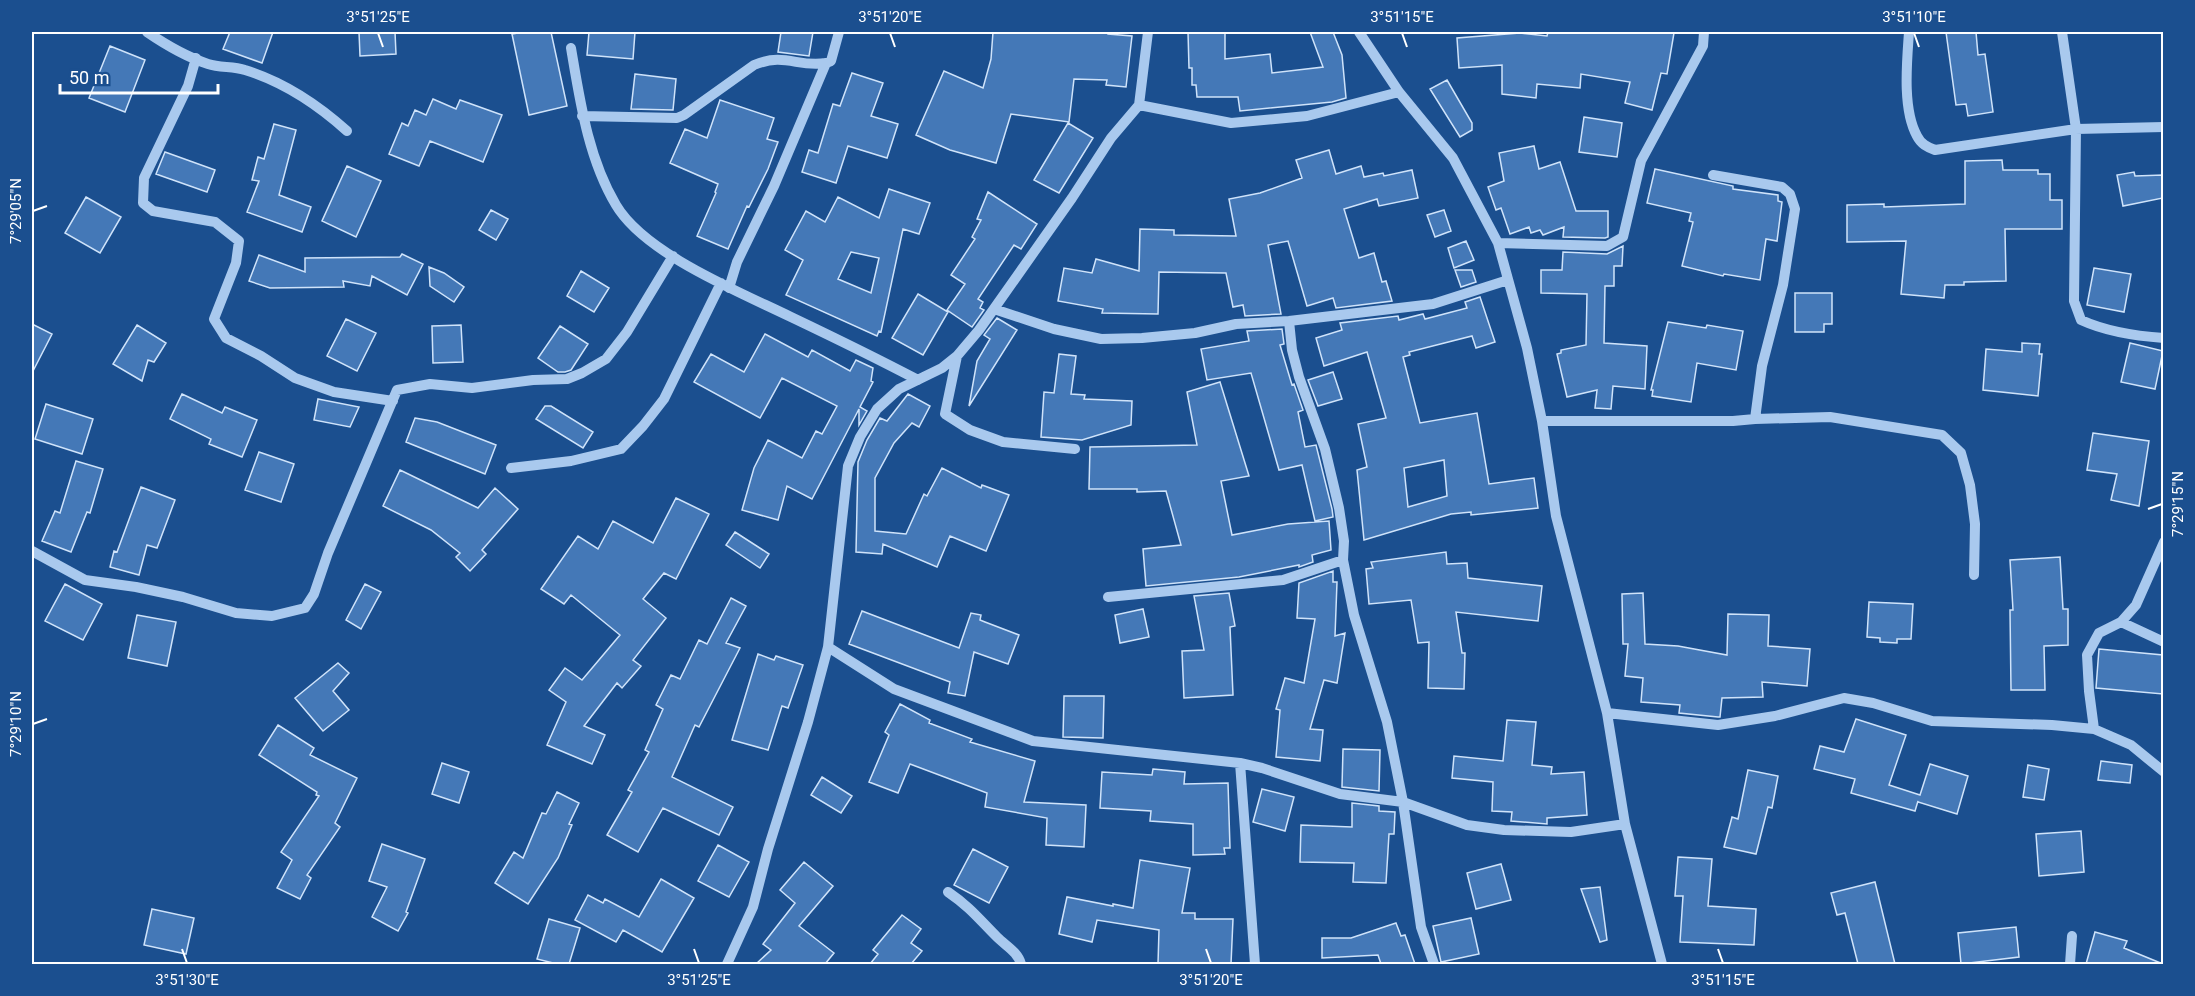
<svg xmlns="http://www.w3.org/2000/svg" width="2195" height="996" viewBox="0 0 2195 996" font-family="Roboto,sans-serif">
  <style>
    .building { fill: #4478b7; stroke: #cfe3fa; stroke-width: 1.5; fill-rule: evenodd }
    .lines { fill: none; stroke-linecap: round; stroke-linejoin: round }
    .minor { stroke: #a9c9ee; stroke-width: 10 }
    .ticks { fill: none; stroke: #fff; stroke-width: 2 }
    .neatline { fill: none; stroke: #fff; stroke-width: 2 }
    .ticks-label { font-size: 15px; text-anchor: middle; fill: #fff }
  </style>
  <rect width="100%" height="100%" fill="#1b4f8f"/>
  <path class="building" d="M230 32H273L262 63 223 49Z
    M359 32H395L396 54 360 56Z
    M524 32H551L567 106 529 115 512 34Z
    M589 32H635L633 59 587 55Z
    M781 32H813L809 56 778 52Z
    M993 32H1108V34L1132 36 1126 87 1106 85 1107 80 1074 79 1069 122 1011 114 996 163 950 150 916 135 944 71 983 88 991 59Z
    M1188 32H1225V59L1270 54 1272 73 1323 67 1310 32H1333L1342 55 1346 98 1332 102 1240 111 1238 97H1197L1196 85H1192V68H1189Z
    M1548 32H1662L1674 33 1667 74 1661 73 1652 110 1625 103 1630 82 1581 74 1580 88 1537 84 1536 98 1502 94V65L1459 68 1457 38 1520 33 1547 36Z
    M1946 32H1976L1978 55 1985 54 1993 112 1968 116 1966 104 1956 105Z
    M110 46 145 60 125 112 89 98Z
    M852 73 883 83 871 116 898 124 887 158 848 146 836 183 802 172 809 150 818 153 833 104 840 106Z
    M635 74 676 79 673 110 631 109Z
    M1447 80 1472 123V130L1460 137 1430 89Z
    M433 99 456 109 460 100 502 115 483 162 430 141 419 166 389 154 402 123 408 126 415 110 426 115Z
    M720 100 774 118 767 139 778 142 768 169 749 207 747 206 728 249 697 236 716 193 715 192 718 184 670 163 685 129 707 138Z
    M1584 117 1622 123 1617 157 1579 152Z
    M1068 123 1093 138 1059 193 1034 180Z
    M274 124 296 130 279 195 311 207 302 232 247 212 259 181 252 180 258 157 264 159Z
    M1534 146 1539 169 1560 162 1576 211H1608V237L1605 238 1563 237 1564 227 1543 235 1540 230 1531 233 1529 227 1510 234 1501 208 1496 210 1488 187 1504 181 1499 153Z
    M1329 150 1336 174 1361 166 1364 177 1383 173 1384 176 1412 170 1418 198 1379 206 1377 199 1344 209 1359 258 1374 253 1382 282 1386 281 1392 301 1336 308 1333 298 1307 306 1288 241 1268 245 1281 314 1245 316 1243 305 1233 307 1226 273 1159 272 1158 314 1102 313 1103 309 1058 301 1064 268 1092 273 1096 259 1139 271 1140 229 1174 230V235L1236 236 1229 199 1260 193 1302 178 1296 160Z
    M165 152 215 170 207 192 156 174Z
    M2002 160 2003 170H2038V174H2050V200H2062V229H2005L2006 281 1964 282V285H1945L1944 298 1901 294 1906 241 1847 242V205L1884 204V207L1965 204V161Z
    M347 166 381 181 356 237 322 221Z
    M1655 169 1733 186V189L1778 195V201L1782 202 1777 241 1766 239 1760 280 1724 274 1723 276 1682 266 1693 222 1689 221 1691 213 1647 203Z
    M2134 172 2135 176 2163 175V198L2123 206 2117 175Z
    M889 189 930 203 919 234 903 229 881 332 879 331 877 336 786 295 803 260 785 250 806 211 825 222 838 197 879 218ZM851 252 879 258 871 293 838 279Z
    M988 192 1037 224 1021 249 1014 245 978 299 983 302 980 308 984 310 972 327 947 310 965 284 951 275 975 239 972 237 981 220 977 219Z
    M86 197 121 217 100 253 65 233Z
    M491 210 508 219 496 240 479 230Z
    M1444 210 1451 231 1435 237 1427 215Z
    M1466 241 1474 260 1454 268 1448 248Z
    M1623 246 1622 266H1614V286H1605L1604 343 1647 346 1645 389 1613 386 1611 409 1595 408 1597 390 1567 397 1557 354 1561 353V350L1586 345 1587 294 1541 293V270H1562L1563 252 1607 254Z
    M402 254 423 264 407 295 372 276 370 286 343 281 344 287 270 288 249 281 259 255 305 272V258L400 257Z
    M429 267 444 273 464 287 454 302 430 286Z
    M2094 268 2131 274 2124 312 2087 305Z
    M1455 270H1472L1476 282 1461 287Z
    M581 271 609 288 594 312 567 296Z
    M1795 293H1832V324H1824V332H1795Z
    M918 294 948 312 923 355 892 338Z
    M1480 297 1495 342 1476 348 1472 336 1409 352 1410 355 1403 357 1420 423 1477 413 1489 484 1534 478 1538 508 1471 515V512L1451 514 1364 540 1357 470 1367 467 1358 424 1386 418 1367 352 1324 366 1316 338 1342 330 1340 323 1398 316 1399 320 1423 314 1425 319 1467 308 1465 302ZM1444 460 1447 496 1408 507 1404 468Z
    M997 318 1017 330 969 406 977 361 990 339 984 335Z
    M346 319 376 333 357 371 327 356Z
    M1668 322 1706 328 1707 325 1743 331 1736 370 1697 363 1691 402 1652 396 1653 390H1651Z
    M32 324 52 334 32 373Z
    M137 325 166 343 154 362 148 360 142 381 113 364Z
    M461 325 463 362 433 363 432 326Z
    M560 326 588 344 571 370 565 372H558L538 358Z
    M1282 329 1284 344 1280 345 1292 385 1294 384 1303 410 1298 412 1305 447 1316 445 1332 509 1333 517 1315 521 1302 465 1279 470 1251 373 1207 380 1201 349 1249 341 1247 331Z
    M765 334 808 357 812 350 850 371 856 360 873 368 871 381 873 382 860 407 867 411 859 425V409L812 499 787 486 778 520 742 510 754 468 768 440 802 458 816 431 822 434 837 406 782 378 760 418 694 382 711 354 744 372Z
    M2022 343 2040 344 2039 354H2042L2038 396 1983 390 1986 349 2022 352Z
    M2130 343 2163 351 2155 389 2121 382Z
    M1059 354 1076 356 1071 394 1085 395 1084 399 1132 401 1131 425 1082 440 1041 437 1044 392 1054 393Z
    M1333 372 1342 399 1318 406 1308 380Z
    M1220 382 1249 476 1221 481 1232 535 1288 524 1329 521 1331 550 1312 555 1313 562 1299 567V565L1239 577 1146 586 1143 549 1181 545 1166 491 1137 492V489H1089L1090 447 1197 445 1187 392Z
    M182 394 222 413 225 407 257 420 242 457 209 444 211 439 170 419Z
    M908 394 930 406 919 427 912 423 894 443 875 478V531L906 534 924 494 927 496 942 468 981 488 982 485 1009 495 986 551 950 536 937 567 883 544 882 554 856 552 858 462 867 440 880 418 887 421Z
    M318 399 359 407 350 427 314 420Z
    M46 404 93 419 82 454 35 439Z
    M545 406H551L593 432 583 448 536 419Z
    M415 418 437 422 496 445 485 474 406 442Z
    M2093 433 2149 441 2139 506 2111 500 2117 474 2087 470Z
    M259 452 294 464 281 502 245 490Z
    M76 461 103 469 90 513 87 512 71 552 42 541 55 511 60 513Z
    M400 470 478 508 495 488 518 509 482 550 486 554 470 571 456 557 460 553 431 530 383 506Z
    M141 487 175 500 157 548 147 545 139 575 110 567 114 551 117 552Z
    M676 498 709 514 676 579 664 573 643 599 666 618 633 660 641 666 622 688 617 683 584 726 605 735 592 764 547 745 566 702 549 690 565 668 582 680 620 635 571 595 564 604 541 589 578 536 598 549 613 521 653 543Z
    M735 532 769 554 760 568 726 545Z
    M1446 552 1447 564 1467 563 1468 578 1542 586 1538 621 1456 612 1462 653H1465L1464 689 1428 688 1429 642 1418 643 1411 600 1369 604 1366 569 1373 568 1371 562Z
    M2060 557 2063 609H2068V645L2044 646 2045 690H2011L2010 610H2013L2010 560Z
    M1333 571V582H1337L1335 636 1345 633 1337 683 1324 680 1310 729 1323 730 1320 761 1276 757 1280 710 1276 709 1285 678 1304 683 1315 619 1297 618 1299 583Z
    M65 584 102 604 83 640 45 621Z
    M365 584 381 592 361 629 346 620Z
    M1229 593 1235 626 1230 627 1233 695 1184 698 1182 651 1204 650 1194 596Z
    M1643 593 1645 644 1678 646 1727 655 1728 614 1769 615 1768 646 1810 649 1807 686 1762 682 1763 697 1722 698 1720 717H1718L1679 713 1680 705 1641 702 1643 678 1625 676 1628 644H1623L1622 594Z
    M731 598 746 606 726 643 740 648 699 727 695 725 672 777 733 807 719 835 663 808 638 852 607 835 632 792 628 790 649 752 645 750 663 709 656 705 671 675 680 679 699 640 707 644Z
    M1869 602 1913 604 1911 639H1897V643L1880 642V638L1867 637Z
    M1143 609 1149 637 1120 643 1115 615Z
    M862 611 959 648 971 613 981 615 980 620 985 622 1019 635 1008 664 974 652 965 696 948 693 950 682 849 644Z
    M137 615 176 622 167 666 128 658Z
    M2099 649 2163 655V694L2096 688Z
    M758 654 774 660 776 656 803 665 788 708 782 706 768 750 732 740Z
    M338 663 349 673 333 691 349 710 323 731 295 698Z
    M1064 696H1104L1103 738 1063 737Z
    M900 704 930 720 929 723 972 739 970 742 1035 761 1024 802 1086 805 1084 847 1046 845 1047 818 985 807 987 793 910 764 898 793 869 782 889 735 885 732Z
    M1856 719 1906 735 1889 785 1920 795 1930 764 1968 776 1957 814 1918 802V801L1915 811 1851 793 1855 779 1814 769 1820 746 1844 752Z
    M1507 720 1536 722 1532 765 1552 767 1551 774 1584 772 1587 815 1547 818V824L1511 821 1512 812 1492 811 1493 782 1452 778 1454 756 1503 761Z
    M278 725 314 748 310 755 357 778 335 823 340 827 307 875 311 878 300 899 277 888 292 860 281 852 319 796 316 795 317 792 259 755Z
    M1343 749 1380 750 1379 791 1342 787Z
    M2101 761 2132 765 2130 783 2098 780Z
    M442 763 469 772 459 803 432 794Z
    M2028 765 2049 769 2044 800 2023 797Z
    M1153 769 1185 772 1184 784 1228 783 1230 848H1224L1225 854 1193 855V824L1150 821 1151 811 1100 808 1102 772 1152 775Z
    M1748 770 1778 776 1772 808 1768 807 1756 854 1724 847 1732 817 1738 819Z
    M822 777 852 796 841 813 811 795Z
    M1262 789 1294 797 1285 831 1253 822Z
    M557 792 579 803 569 824 572 825 558 858 528 904 495 883 514 852 523 858 542 813 546 814Z
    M1352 803 1379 806V811L1395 812 1394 834H1389L1386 883 1353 882 1354 863 1300 862 1301 825 1352 827Z
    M2081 831 2084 872 2039 876 2036 834Z
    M382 844 425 859 406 912 408 913 398 931 372 917 387 887 369 881Z
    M718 845 749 862 729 897 698 881Z
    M973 849 1008 867 989 903 954 885Z
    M1678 857 1712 859 1708 906 1756 909 1754 945 1680 942 1683 896H1675Z
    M1140 860 1190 868 1182 913H1195V919H1233L1231 964H1158L1159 930 1097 920 1092 942 1059 934 1067 897 1113 906V904L1133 908Z
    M804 862 833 886 799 926 834 953 825 964H756L771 950 763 944 795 903 780 890Z
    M1501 864 1511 900 1476 909 1467 873Z
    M661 879 694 898 662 952 623 930 616 942 575 920 588 895 603 903 605 899 639 917Z
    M1875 882 1895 964H1858L1845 913 1837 915 1831 893Z
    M1600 887 1607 940 1600 942 1581 889Z
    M152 909 194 918 186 954 144 945Z
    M902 915 921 929 911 943 922 951 911 964H870L878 954 873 950Z
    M1471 918 1479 954 1441 962 1433 926Z
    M549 919 580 928 569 964H557L537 959Z
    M1396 923 1401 936 1405 935 1415 964H1381L1378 955 1322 958V938H1351Z
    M2016 927 2019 957 1961 964 1958 933Z
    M2095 932 2127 941 2124 948 2163 964H2086Z"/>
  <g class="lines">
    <path class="minor" d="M147 32C166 45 187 57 208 64 220 68 233 66 245 70 284 82 317 104 347 131
      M1359 32 1399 92 1453 158 1498 243 1527 348 1542 421 1556 516 1607 713 1625 824 1662 964
      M1909 32C1907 61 1902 109 1917 136 1921 144 1927 147 1935 150L2076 129 2164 127
      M2062 32 2076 129 2074 301 2081 320C2107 332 2135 336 2164 338
      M571 48C580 101 588 158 616 205 645 254 740 292 791 317 833 337 876 358 918 380
      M196 58 188 86 144 178 143 203 153 211 215 222 239 241 236 263 214 319 226 338 261 356 295 378 334 392 393 401
      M1139 105 1231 123 1307 116 1399 92
      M582 116 677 118 684 115 754 65C785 52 798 68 826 63
      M1498 243 1607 246 1623 237 1641 161 1703 46 1704 32
      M729 288 737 262 774 186 826 63 831 61 839 32
      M994 309 1054 329 1101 339 1142 338 1195 333 1236 324 1289 321 1433 304 1508 280
      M957 356 945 414 970 430 1003 442 1075 449
      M1755 419 1830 417 1942 435 1961 453 1970 485 1975 524 1974 575
      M1542 421H1733L1755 419 1762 366 1783 285 1795 209 1790 194 1782 187 1713 175
      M511 468 571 461 621 449 643 426 664 399 721 283
      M32 551 85 580 136 587 183 597 236 613 272 616 305 608 314 594 328 553 397 390 430 384 472 388 533 380 567 379 582 373 606 359 627 332 673 256
      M1343 560 1354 615 1387 722 1403 802 1421 927 1434 964
      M1108 597 1283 580 1343 560 1344 541 1339 508 1325 449 1299 377 1292 350 1289 321
      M2121 622 2164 642
      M828 647 894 689 1033 741 1240 763 1262 768 1340 794 1403 802 1467 825 1504 830 1571 832 1625 824
      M1607 713 1718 725 1775 716 1844 698 1873 703 1932 721 2052 725 2094 729 2131 745 2164 772
      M2094 729 2089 691 2087 655 2099 633 2121 622 2136 605 2164 542
      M1240 763 1255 964
      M948 892C970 907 979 919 997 937 1006 946 1018 952 1021 964
      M727 964 753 907 768 849 808 722 828 647 848 466 860 437 877 409 899 389 942 368 957 356 979 330 1072 198 1111 138 1139 105 1148 32
      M2070 964 2072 936"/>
  </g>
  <path class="ticks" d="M378 33 383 47M890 33 895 47M1402 33 1407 47M1914 33 1919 47M33 211 47 206M2148 509 2162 504M33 724 47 719M182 949 187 963M694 949 699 963M1206 949 1211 963M1718 949 1723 963"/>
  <rect width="2195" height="996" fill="none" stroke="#1b4f8f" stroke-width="66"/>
  <path d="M60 84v9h158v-9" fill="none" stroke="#ffffff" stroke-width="3"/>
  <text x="69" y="84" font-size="18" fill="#ffffff" stroke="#1b4f8f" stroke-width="4.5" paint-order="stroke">50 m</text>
  <rect x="33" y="33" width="2129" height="930" class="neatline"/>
  <g class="ticks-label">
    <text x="378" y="22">3°51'25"E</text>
    <text x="890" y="22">3°51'20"E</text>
    <text x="1402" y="22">3°51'15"E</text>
    <text x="1914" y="22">3°51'10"E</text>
    <text transform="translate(16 211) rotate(-90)" y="5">7°29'05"N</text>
    <text transform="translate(2178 504) rotate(-90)" y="5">7°29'15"N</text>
    <text transform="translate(16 724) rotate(-90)" y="5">7°29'10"N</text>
    <text x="187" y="985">3°51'30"E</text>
    <text x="699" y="985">3°51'25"E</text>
    <text x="1211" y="985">3°51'20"E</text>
    <text x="1723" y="985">3°51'15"E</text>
  </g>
</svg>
